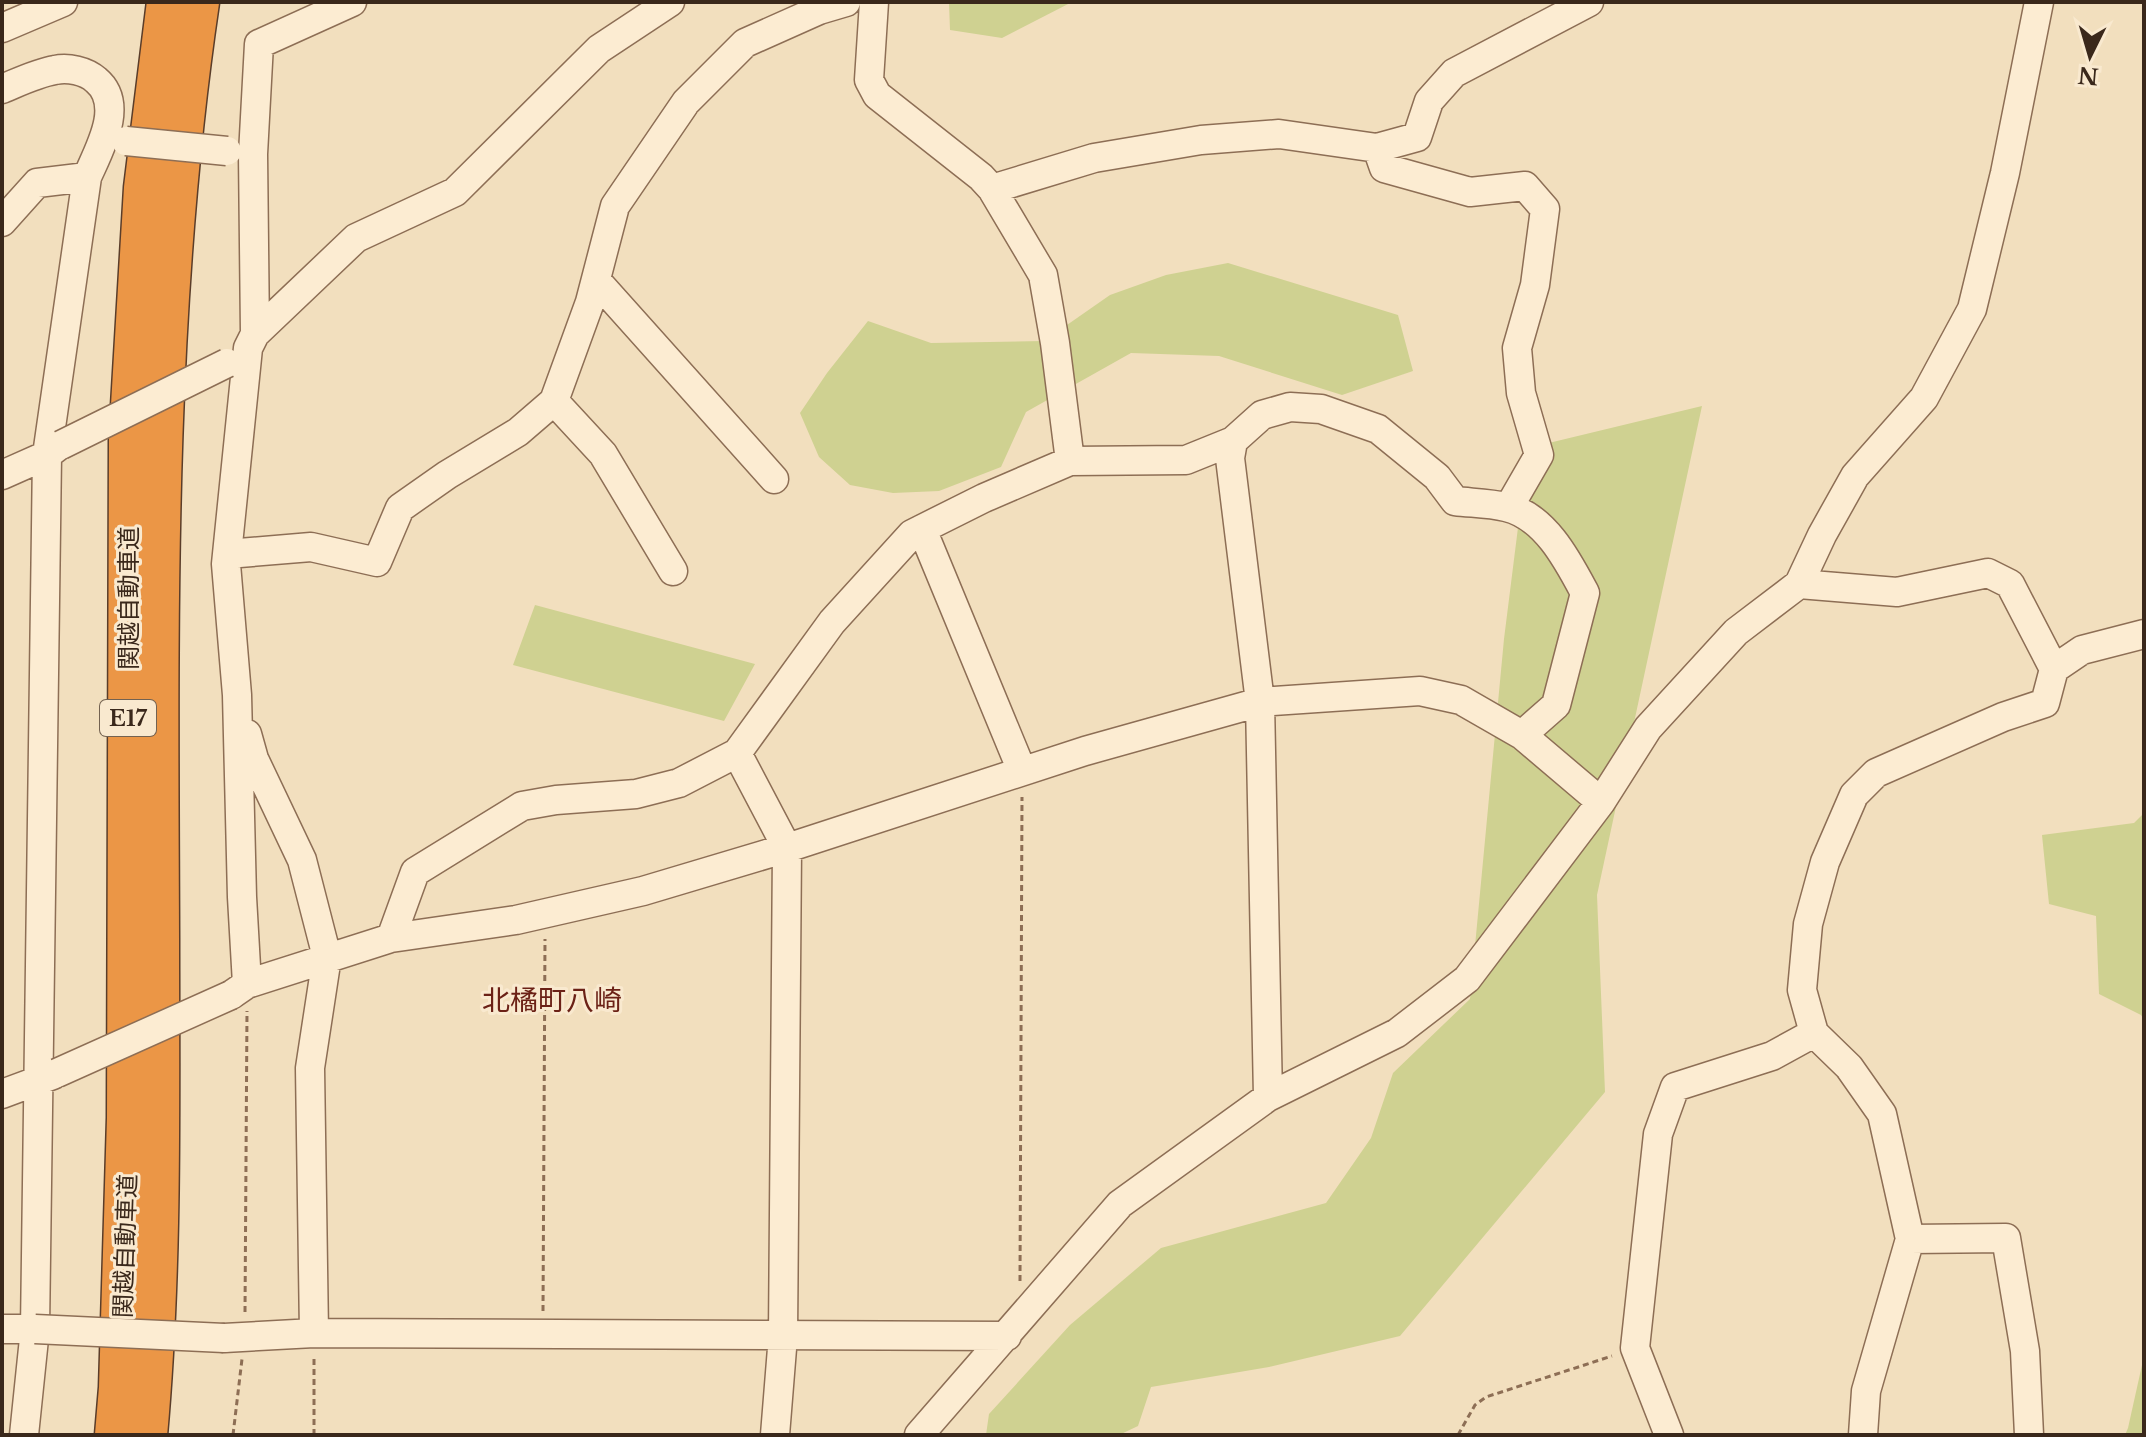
<svg xmlns="http://www.w3.org/2000/svg" width="2146" height="1437" viewBox="0 0 2146 1437" font-family="'Libre Baskerville','Noto Sans JP',serif">
  <style>
    .green { fill: #cfd191 }
    .lines { fill: none; stroke-linecap: round; stroke-linejoin: round }
    .minor-casing { stroke: #8d6e55; stroke-width: 31 }
    .highway-casing { stroke: #5a3d2a; stroke-width: 45 }
    .path { stroke: #8d6e55; stroke-width: 3; stroke-dasharray: 6 4; stroke-linecap: butt }
    .minor { stroke: #fcecd2; stroke-width: 28 }
    .highway { stroke: #eb9646; stroke-width: 42 }
    .minor-bridge-casing { stroke: #8d6e55; stroke-width: 31; stroke-linecap: butt }
    .minor-bridge { stroke: #fcecd2; stroke-width: 28 }
    .labels { text-anchor: middle; dominant-baseline: central; stroke-width: 6; stroke-linejoin: round; paint-order: stroke }
    .shield { fill: #f9e9cf; stroke: #736251; stroke-width: 2 }
    .shield-label { font-size: 22px; font-weight: bold; fill: #3a281b }
    .street-label { font-size: 24px; fill: #3a281b; stroke: #f9e9cf }
    .quarter-label { font-size: 28px; fill: #6b2116; stroke: #f9e9cf }
  </style>
  <rect width="100%" height="100%" fill="#f2dfbe"/>
  <path class="green" d="M949 2H1072L1002 38 950 30Z
    M1228 263 1398 315 1413 371 1342 395 1219 356 1131 353 1026 412 1001 467 939 491 893 493 850 485 819 457 800 413 827 373 868 321 931 343 1044 341 1110 295 1166 275Z
    M1702 406 1597 895 1605 1092 1400 1336 1269 1367 1151 1387 1138 1426 1119 1435H986L989 1414 1070 1325 1161 1248 1326 1203 1371 1138 1393 1073 1470 999 1504 639 1528 448Z
    M535 605 755 664 724 721 513 665Z
    M2144 813V1020L2141 1015 2099 994 2096 916 2049 904 2042 835 2134 823Z
    M2144 1356V1435H2125L2128 1428Z"/>
  <g class="lines">
    <g class="minor-casing">
      <path id="minor" d="M874 2 869 80 877 95 981 177 992 189 1043 275 1055 343 1070 461
        M2 28 63 2
        M2 89C19 82 37 73 55 70 68 67 86 71 96 80 125 104 100 148 87 177L47 455 35 1329 24 1435
        M1377 148 1384 168 1470 192 1525 186 1545 209 1535 285 1517 348 1521 393 1539 455 1509 507
        M992 189 1094 158 1201 140 1279 134 1377 148 1417 137 1429 101 1454 73 1589 2
        M2 222 37 183 87 177
        M596 280 774 479
        M255 334 253 154 259 44 352 2
        M554 401 603 454 673 571
        M1233 441 1230 458 1260 702 1268 1097
        M2 475 47 455 60 445
        M922 529 1022 771
        M227 554 311 547 377 562 400 508 447 475 518 432 554 401 590 302 615 206 686 102 745 43 819 10 846 2
        M1799 584 1897 592 1988 573 2010 584 2054 669
        M247 734 254 759 302 860 327 957 310 1068 314 1333
        M737 753 787 848 783 1336 775 1435
        M391 938 516 920 643 891 787 848 1085 751 1260 702 1420 691 1461 700 1522 735 1601 802
        M247 984 242 897 237 695 226 564 248 348 255 334 356 238 455 192 599 49 670 2
        M231 995 247 984 391 938 415 872 522 806 556 800 636 794 679 783 737 753 832 622 912 534 984 498 1070 461 1186 460 1233 441 1262 415 1290 407 1321 409 1378 429 1437 477 1455 501C1471 503 1489 503 1506 507 1545 516 1568 561 1585 593L1556 705 1522 735
        M2 1094 53 1075
        M1910 1239 2006 1238 2025 1351 2029 1435
        M2 1329H35
        M224 1338 314 1333 1007 1336
        M919 1435 1120 1204 1268 1097 1397 1033 1467 979 1601 802 1648 728 1736 632 1799 584 1822 535 1855 476 1924 398 1972 309 2005 173 2039 2
        M1669 1435 1635 1348 1658 1134 1675 1087 1772 1056 1814 1033
        M1863 1435 1866 1391 1910 1239 1882 1114 1849 1067 1814 1033 1802 990 1808 924 1825 862 1854 795 1876 773 2003 717 2045 703 2054 669 2082 650 2144 634"/>
    </g>
    <g class="highway-casing">
      <path id="highway" d="M116 1435 120 1388 128 1118 130 439 145 188 168 2
        M146 1435C161 1270 158 1103 158 938 157 625 152 312 198 2"/>
    </g>
    <path class="path" d="M1020 1281 1022 797
      M543 1311 545 939
      M245 1312 247 1011
      M233 1435 242 1359
      M314 1435V1357
      M1458 1435 1475 1405 1486 1397 1612 1356"/>
    <use href="#minor" class="minor"/>
    <use href="#highway" class="highway"/>
    <g class="minor-bridge-casing">
      <path id="minor-bridge" d="M126 141 227 151
        M61 445 227 363
        M57 1073 231 995
        M35 1329 224 1338"/>
    </g>
    <use href="#minor-bridge" class="minor-bridge"/>
  </g>
  <g class="labels">
    <rect class="shield" x="100" y="700" width="56" height="36" rx="6"/>
    <g class="shield-label">
      <text x="128" y="718">E17</text>
    </g>
    <g class="street-label">
      <text transform="translate(128 598) rotate(-90)">関越自動車道</text>
      <text transform="translate(125 1246) rotate(-88)">関越自動車道</text>
    </g>
    <g class="quarter-label">
      <text x="552" y="1000">北橘町八崎</text>
    </g>
  </g>
  <rect width="2146" height="1437" fill="none" stroke="#3a281b" stroke-width="8"/>
  <g transform="translate(2090 56) rotate(185)" stroke="#f9e9cf" stroke-width="6" paint-order="stroke">
  <path d="M0-6L14 30L0 20L-14 30Z" fill="#3a281b"/>
  <text y="-12" font-size="22" font-weight="bold" text-anchor="middle" fill="#3a281b">N</text>
  </g>
</svg>
